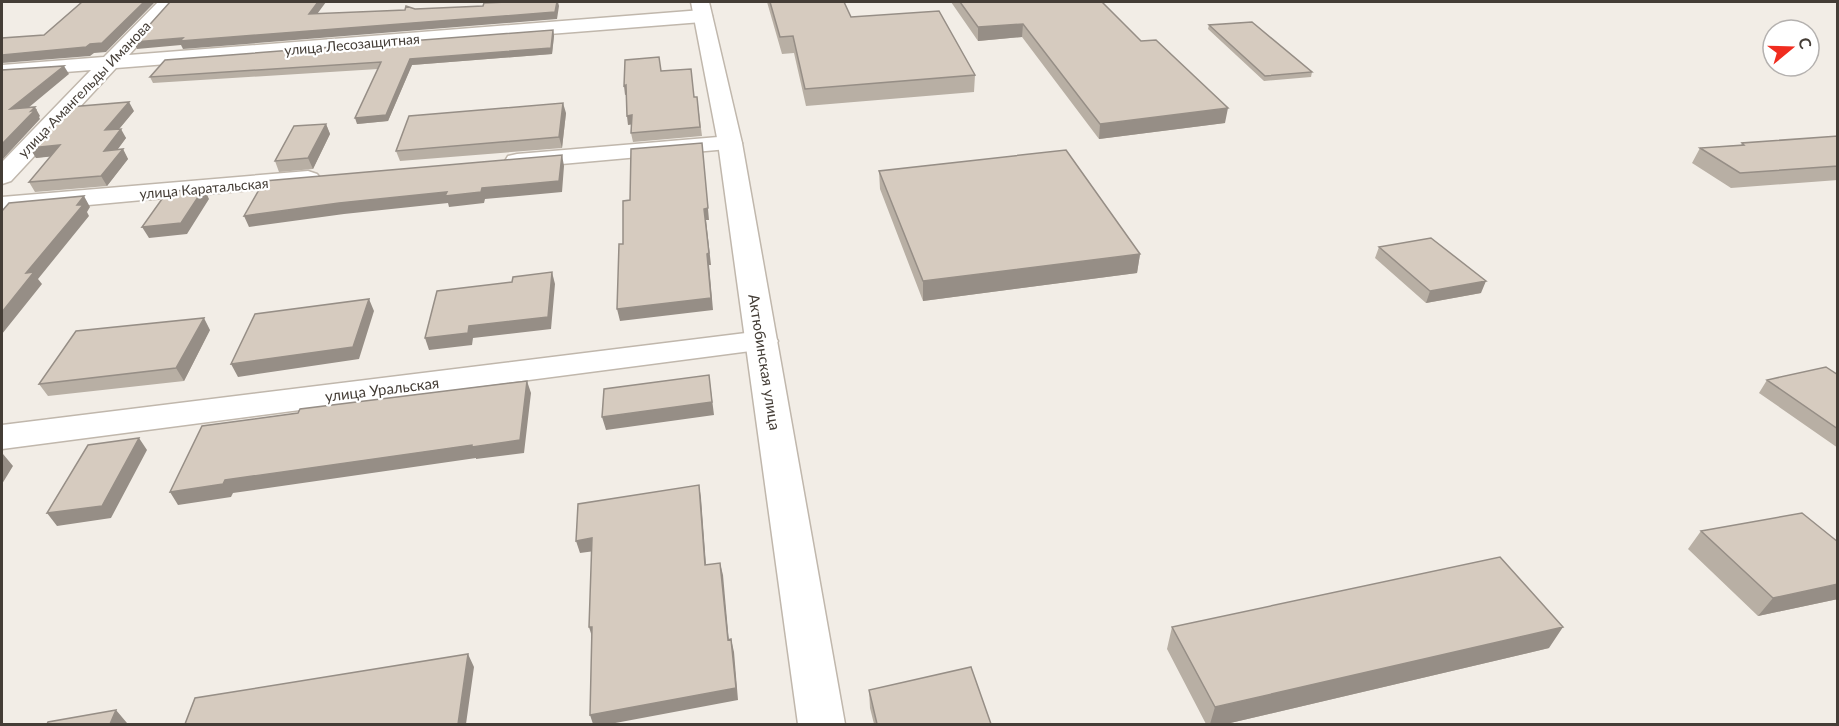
<svg xmlns="http://www.w3.org/2000/svg" width="1839" height="726" viewBox="0 0 1839 726" font-family="Lato,sans-serif">
  <style>
    .lines { fill: none; stroke-linecap: round; stroke-linejoin: round }
    .minor-casing { stroke: #c0b7ac; stroke-width: 3 }
    .tertiary-casing { stroke: #c0b7ac; stroke-width: 3 }
    .minor { fill: #fff; fill-rule: evenodd }
    .tertiary { fill: #fff; fill-rule: evenodd }
    .wall { fill: #b8afa4 }
    .shaded-wall { fill: #968e86 }
    .building { fill: #d6cbbf; stroke: #968e86; stroke-width: 1.5 }
    .labels { text-anchor: middle; dominant-baseline: central; stroke-width: 4.5; stroke-linejoin: round; paint-order: stroke }
    .far-street-label { font-size: 14px; fill: #443d36; stroke: #fff }
    .street-label { font-size: 15px; fill: #443d36; stroke: #fff }
  </style>
  <rect width="100%" height="100%" fill="#f2ede6"/>
  <g class="lines">
    <g class="minor-casing">
      <path id="minor" d="M158 2H177L129 55 702 10 709 12 712 16 709 20 702 22 116 68 11 181 2 184V162L91 70 2 77V65L104 57Z
        M730 136 739 138 742 143 739 148 517 168 508 166 505 161 508 156 517 154Z
        M308 171 317 174 321 179 317 184 2 213V197Z
        M762 331 773 334 778 341 773 348 2 449V425Z"/>
    </g>
    <g class="tertiary-casing">
      <path id="tertiary" d="M691 2H709L742 143 845 724H798L718 143Z"/>
    </g>
    <use href="#minor" class="minor"/>
    <use href="#tertiary" class="tertiary"/>
  </g>
  <path class="wall" d="M767 2H844L851 17 975 75 974 92 806 106 794 53 782 54Z
    M951 2H1102L1141 41 1225 123 1099 139 1022 37 978 41Z
    M1209 25 1312 72 1311 77 1264 81 1208 29Z
    M553 30 554 36 552 54 412 65 388 121 357 124 378 69 153 83 150 77Z
    M661 71 695 97H697L702 136 633 142 631 133 632 124 628 125 627 94 625 95Z
    M134 111 119 129 126 138 117 150 123 149 128 159 107 186 35 192 29 182 51 156 36 158 30 148Z
    M566 113 562 148 400 161 396 151Z
    M326 124 330 134 313 169 279 172 275 161Z
    M1838 136V180L1731 188 1692 163 1700 148 1741 145 1742 143Z
    M879 171 1140 254 1137 273 923 301 880 189Z
    M1379 247 1481 293 1426 303 1375 258Z
    M210 330 184 381 48 396 39 384Z
    M1838 375V448L1759 393 1767 380Z
    M1701 531 1838 542V599L1758 616 1688 549Z
    M1172 627 1549 648 1226 724H1206L1167 649Z
    M869 690 991 724H874L870 708Z"/>
  <path class="shaded-wall" d="M142 2H153L154 3 106 52 94 53 90 56 2 63V55Z
    M318 2H326L312 21 309 14Z
    M557 2H558L559 6 557 19 183 49 181 45 137 49 134 42Z
    M1023 24 1022 37 978 41V27Z
    M553 30 554 36 552 54 412 65 388 121 357 124 355 118 410 59Z
    M64 66 69 74 16 118 10 109Z
    M626 85 628 94 625 95 624 86Z
    M129 102 134 111 110 140 105 130Z
    M563 103 566 113 562 148 559 137Z
    M35 107 40 116 39 117 40 119 2 160V144Z
    M1228 108 1225 123 1099 139 1100 124Z
    M632 115 633 124 628 125 627 116Z
    M326 124 330 134 313 169 308 158Z
    M121 129 126 138 109 161 104 151Z
    M702 143 709 220H706L711 265H709L713 310 620 321 617 309 707 254 704 209Z
    M60 145 66 155 36 158 30 148Z
    M123 149 128 159 107 186 101 176Z
    M562 155 564 166 562 192 485 199 484 203 449 207 448 203 344 214 249 227 244 216 339 203Z
    M204 188 209 199 187 234 149 238 142 227Z
    M84 196 90 207 87 212 89 216 38 279 42 284 2 334V312L26 273Z
    M1140 254 1137 273 923 301V281Z
    M552 272 555 284 551 329 473 338 472 345 429 350 425 338 469 326Z
    M1486 281 1481 293 1426 303 1430 291Z
    M369 299 374 311 359 359 238 377 231 364Z
    M204 318 210 330 184 381 176 368Z
    M709 375 714 415 606 430 602 417Z
    M527 381 531 393 524 453 476 459V458L233 493 231 497 178 505 170 492 225 480Z
    M139 438 147 450 111 518 57 526 47 513Z
    M3 454 13 466 2 484V456Z
    M699 485 701 498 707 578 705 565Z
    M592 538 595 551 580 553 576 541Z
    M720 563 723 575 730 653 728 640Z
    M1838 584V599L1758 616 1773 598Z
    M589 627H592L593 640Z
    M1563 627 1549 648 1226 724H1210L1215 707Z
    M731 639 734 652 738 700 610 724H593L590 715Z
    M468 654 474 667 466 724H458Z
    M116 710 127 723 126 724H110Z"/>
  <path class="building" d="M82 2H144L102 43 90 44 86 47 2 55V38L44 35Z
    M170 2H318L309 14 405 10 406 6 415 9 483 6 484 3 507 2H557L555 12 180 41 183 38 134 42Z
    M770 2H844L851 17 939 11 975 75 805 89 793 36 780 37Z
    M960 2H1102L1141 41 1156 40 1228 108 1100 124 1023 24 978 27Z
    M1252 22 1312 72 1265 76 1209 25Z
    M553 30 551 48 410 59 386 115 355 118 381 62 150 77 165 60Z
    M659 57 661 71 691 69 694 97H697L700 127 631 133 632 115 627 116 626 85 624 86 625 60Z
    M64 66 10 109 35 107 31 111 35 110 2 144V70Z
    M129 102 105 130 121 129 104 151 123 149 101 176 29 182 60 145 30 148 69 107Z
    M563 103 559 137 396 151 409 116Z
    M326 124 308 158 275 161 294 126Z
    M1838 136V166L1740 173 1700 148 1744 145 1742 143Z
    M702 143 708 208 704 209 709 253 707 254 711 298 617 309 619 244H623V201L630 200 631 149Z
    M1066 150 1140 254 923 281 879 171Z
    M562 155 559 181 482 188 481 192 445 196 447 192 339 203 244 216 264 181Z
    M204 188 181 223 142 227 167 192Z
    M84 196 77 205H83L26 273 34 272 2 312V211L9 203Z
    M1431 238 1486 281 1430 291 1379 247Z
    M552 272 548 317 469 326 468 333 425 338 437 291 512 282 513 277Z
    M369 299 353 347 231 364 255 314Z
    M204 318 176 368 39 384 76 331Z
    M1826 367 1838 375V429L1767 380Z
    M709 375 712 402 602 417 604 389Z
    M527 381 520 440 472 447V445L225 480 223 484 170 492 202 426 298 413 300 409Z
    M139 438 102 506 47 513 88 445Z
    M699 485 705 565 720 563 728 640 731 639 736 688 590 715 592 627H589L592 538 576 541 578 504Z
    M1802 513 1838 542V584L1773 598 1701 531Z
    M1500 557 1563 627 1215 707 1172 627Z
    M468 654 458 724H185L195 698Z
    M971 667 991 724H877L869 690Z
    M116 710 110 724H47L48 722Z"/>
  <g class="labels">
    <g class="far-street-label">
      <text transform="translate(352 44) rotate(-5)">улица Лесозащитная</text>
      <text transform="translate(84 89) rotate(-46)">улица Амангельды Иманова</text>
      <text transform="translate(204 188) rotate(-5)">улица Каратальская</text>
    </g>
    <g class="street-label">
      <text transform="translate(765 362) rotate(81)">Актюбинская улица</text>
      <text transform="translate(382 389) rotate(-7)">улица Уральская</text>
    </g>
  </g>
  <rect width="1839" height="726" fill="none" stroke="#443d36" stroke-width="6"/>
  <g transform="translate(1791 48) rotate(71)"><circle r="28" fill="#ffffff" stroke="#b4b1af" stroke-width="1.5"/>
  <path d="M0-4.5L10 22L0 15L-10 22Z" fill="#f02c1f"/>
  <text y="-9" font-size="16" font-weight="bold" text-anchor="middle" fill="#443d36">С</text>
  </g>
</svg>
